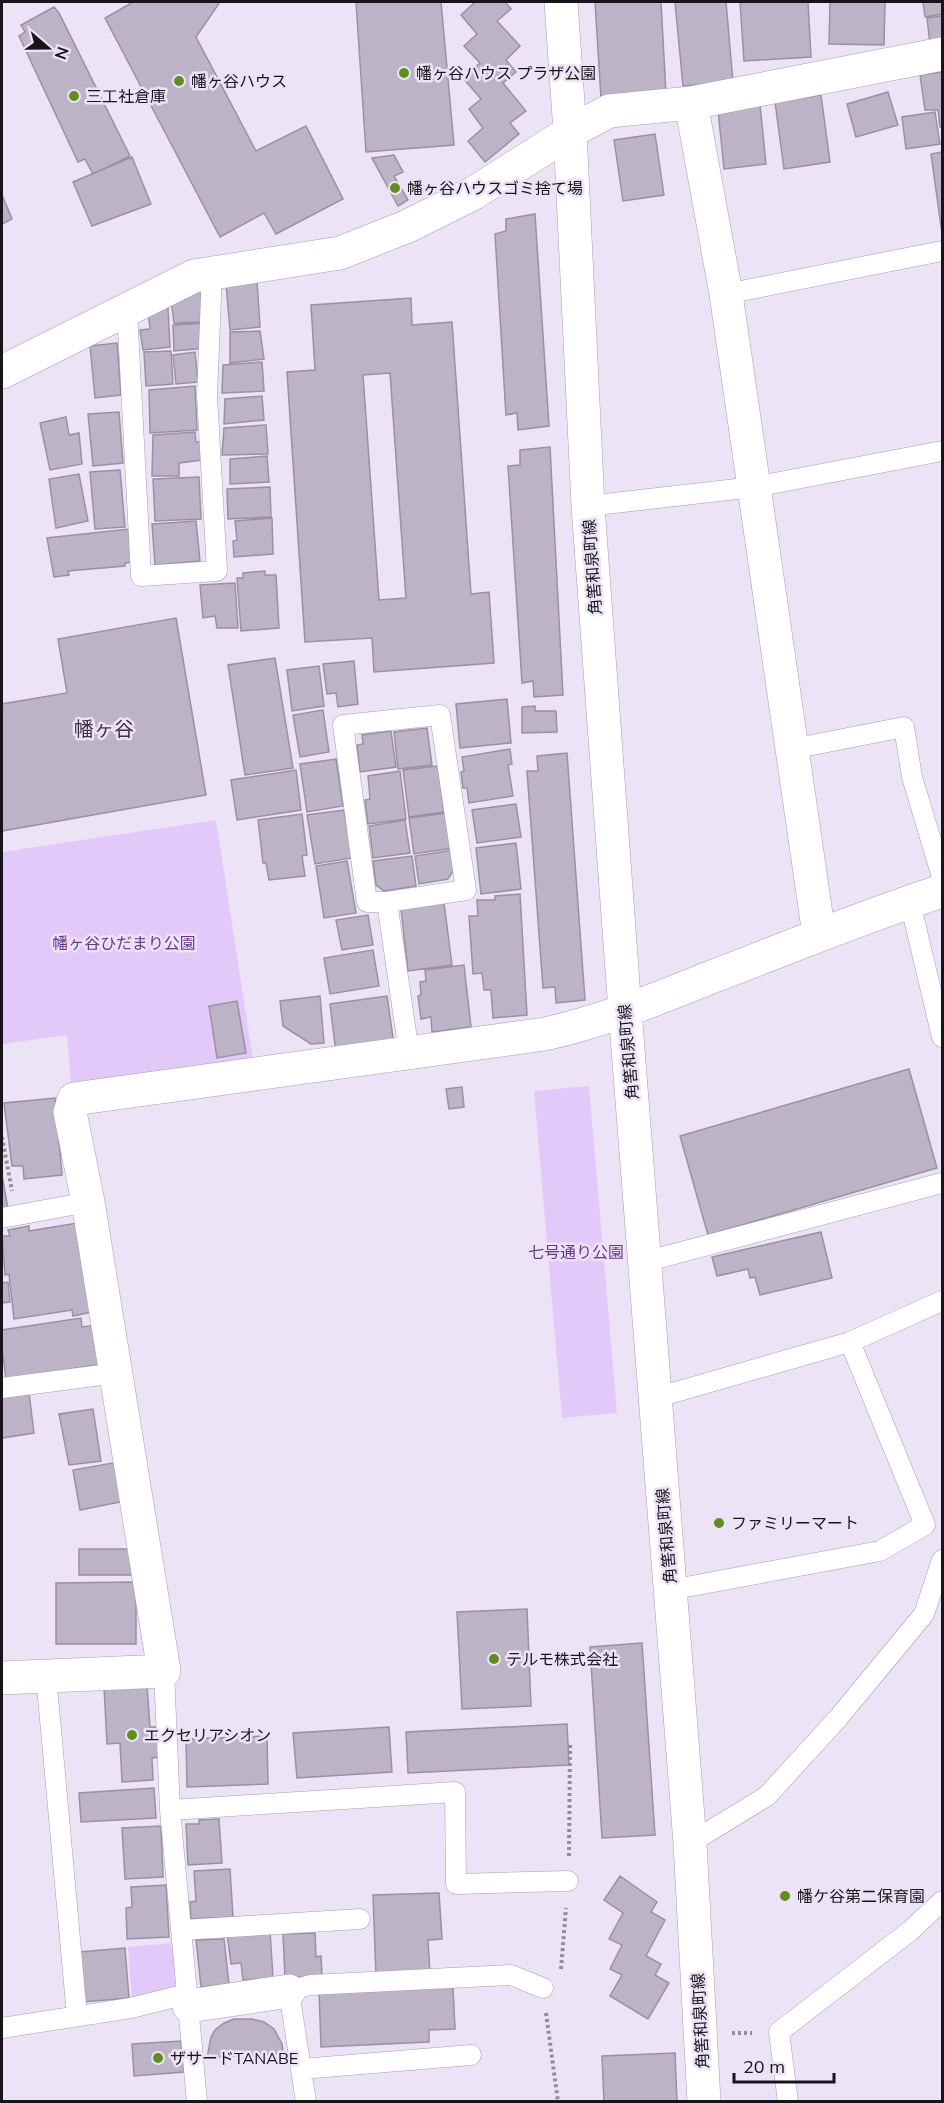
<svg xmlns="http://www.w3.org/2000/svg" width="944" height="2103" viewBox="0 0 944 2103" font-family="Mulish,'Noto Sans JP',sans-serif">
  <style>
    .green { fill: #e3c9f9 }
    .building { fill: #bdb3c6; stroke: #9a90a3; stroke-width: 1.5; fill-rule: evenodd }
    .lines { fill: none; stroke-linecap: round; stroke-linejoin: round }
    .service-casing { stroke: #a79daf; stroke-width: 21 }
    .minor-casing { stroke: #a79daf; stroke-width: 34 }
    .secondary-casing { stroke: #a79daf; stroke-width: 34 }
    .path { stroke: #938c9a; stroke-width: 4; stroke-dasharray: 3 3; stroke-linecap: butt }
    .service { stroke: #fff; stroke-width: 20 }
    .minor { stroke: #fff; stroke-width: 33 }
    .secondary { stroke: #fff; stroke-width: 33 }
    .poi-dot { fill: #618d1f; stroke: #ede3f7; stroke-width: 2 }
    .labels { text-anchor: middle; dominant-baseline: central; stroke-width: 5; stroke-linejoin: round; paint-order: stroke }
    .poi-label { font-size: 16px; fill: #18141b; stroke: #ede3f7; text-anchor: start }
    .street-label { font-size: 16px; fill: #18141b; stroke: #ede3f7 }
    .park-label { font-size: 16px; fill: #6a378b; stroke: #ede3f7 }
    .quarter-label { font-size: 20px; fill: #3c3343; stroke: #ede3f7 }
  </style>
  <rect width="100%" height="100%" fill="#ede3f7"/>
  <path class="green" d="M216 820 253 1060 71 1084 67 1035 2 1044V852Z
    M589 1086 617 1413 562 1418 534 1091Z
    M172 1943 176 1990 132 1999 128 1947Z"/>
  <path class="building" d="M133 2H220L196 37 256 151 306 126 343 199 276 234 264 213 220 237 105 18Z
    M356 2H441L454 145 366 152Z
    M475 2H505L511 9 497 21 520 46 506 60 516 72 503 83 526 111 510 123 519 134 485 162 468 141 483 128 469 109 481 99 463 78 480 63 464 46 477 34 461 15Z
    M595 2H661L666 94 601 98Z
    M675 2H726L733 82 683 86Z
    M740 2H808L811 57 744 61Z
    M830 2H885L884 45 829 44Z
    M923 2H942V14L925 17Z
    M54 7 59 13 130 156 93 174 85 159 78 162 19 36 25 32 21 25Z
    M942 16V42L930 44 927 18Z
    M942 72V126L940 127 938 110H925L920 75Z
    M888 92 898 125 856 137 847 104Z
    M821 95 830 162 784 169 775 102Z
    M760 105 766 164 724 169 718 110Z
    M935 112 940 144 906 149 902 117Z
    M655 134 664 195 623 201 614 140Z
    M942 152V233L931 154Z
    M394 155 403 172 394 176 408 200 398 206 372 158Z
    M132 157 151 204 92 226 73 182Z
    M2 195 12 219 2 224Z
    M535 214 549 426 518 430 517 413 506 415 495 234 506 231V219Z
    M257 281 260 327 230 330 226 284Z
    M202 290 203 322 174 323 171 300 186 299 185 291Z
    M411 298 412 325 452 322 471 594 489 592 494 663 374 672 372 638 305 642 287 372 315 370 311 305ZM390 373 406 598 379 600 363 375Z
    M168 308 170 347 143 350 140 330 150 329 148 310Z
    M204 323 207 348 174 351 173 325Z
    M260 331 264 359 230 363V332Z
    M117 343 121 395 95 398 90 346Z
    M171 351 173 384 146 386 144 352Z
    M195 352 198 382 176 384 173 355Z
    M262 362 264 391 222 393 223 365Z
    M195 386 197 430 150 433 149 390Z
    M262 396 264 420 224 424 225 399Z
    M119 412 123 463 93 466 88 414Z
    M66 417 69 435 79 433 82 464 50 470 40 423Z
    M266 425 268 454 222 455 224 428Z
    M195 432 196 442H200L202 460 179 463V476H152L153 435Z
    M550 447 563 695 534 697 533 681 522 683 508 466 520 465V450Z
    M267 456 269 482 230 484V459Z
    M120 470 125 527 95 529 90 472Z
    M79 474 88 521 56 528 49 479Z
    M199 477 201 519 155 521 153 479Z
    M270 487 271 517 228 519 227 489Z
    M272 518 273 554 234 557 233 541 237 540 235 521Z
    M196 521 200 561 155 565 152 524Z
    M129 529 131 562 125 563V566L68 571 69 575 54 577 47 538Z
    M265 571V575H276L279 628 241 631 237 578H243V573Z
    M235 583 238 628H217L215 616 203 618 200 585Z
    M176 618 206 795 2 831V704L67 693 58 639Z
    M275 658 293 768 245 775 228 665Z
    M354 661 358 704 338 707 336 693 327 694 323 664Z
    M319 666 324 706 292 711 287 670Z
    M507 699 511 743 460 748 456 704Z
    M535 706V711H556L557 732 522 733V707Z
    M323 710 329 752 300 757 293 715Z
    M427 728 432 765 398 769 394 732Z
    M391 731 396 767 360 772 357 745 363 744 362 735Z
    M510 749 512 764 508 765 513 796 469 803 467 788H463L461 772 464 771 462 757Z
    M567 753 585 1000 556 1003 555 987 543 988 527 771H538L537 756Z
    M336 759 343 806 307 812 300 764Z
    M438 766 444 812 409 817 403 770Z
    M296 770 301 810 237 820 231 780Z
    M400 771 406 819 368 824 365 800 370 799 368 776Z
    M516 804 521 837 477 843 472 810Z
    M344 810 352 858 315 864 307 815Z
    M447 813 452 848 414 854 409 818Z
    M302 814 307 855 302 856 305 876 269 880 266 863H263L258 820Z
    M405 820 410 853 373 858 369 826Z
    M516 843 521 889 481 894 476 848Z
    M452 850 455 868 448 879 419 884 415 856Z
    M412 856 416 886 384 891 376 885 373 861Z
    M347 861 356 913 324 918 316 866Z
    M520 894 527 1015 493 1018 491 990H484L482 973 473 974 469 916H478L477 900H495V896Z
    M444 903 452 965 408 971 401 909Z
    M368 915 373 945 342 950 336 920Z
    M373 950 379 986 330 994 324 958Z
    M464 965 471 1027 432 1032 431 1017 421 1019 418 996 421 995 420 982 426 981 425 970Z
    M320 996 324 1043 311 1044 283 1026 280 1001Z
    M387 996 394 1045 336 1053 330 1004Z
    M237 1001 246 1053 217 1058 209 1006Z
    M909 1069 937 1168 708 1235 680 1136Z
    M462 1087 464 1107 449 1109 446 1089Z
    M55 1098 62 1175 24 1179 23 1166H12L4 1103Z
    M2 1175 8 1209 2 1210Z
    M77 1223 97 1311 73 1316 72 1310 14 1319 9 1274 5 1275 2 1236H10L8 1230 29 1226V1231Z
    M821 1232 832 1278 760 1295 755 1277 750 1278 748 1269 717 1276 712 1257Z
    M8 1282 10 1302 2 1303V1283Z
    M81 1318 82 1327 97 1325 103 1364 6 1379 2 1348V1330Z
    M29 1393 34 1433 2 1438V1397Z
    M93 1409 101 1461 69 1465 59 1414Z
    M124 1461 130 1500 80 1510 73 1470Z
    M79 1549H132L134 1575H79Z
    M136 1582V1644H56V1583Z
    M527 1609 531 1706 462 1709 457 1612Z
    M642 1643 655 1835 602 1838 590 1647Z
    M147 1685 150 1727H158L160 1757 152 1758 153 1780 122 1782 120 1743 107 1744 104 1687Z
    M567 1724 569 1765 408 1773 406 1732Z
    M389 1727 392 1772 297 1778 293 1733Z
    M267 1736 268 1784 187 1787 186 1739Z
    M154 1788 156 1818 81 1822 79 1793Z
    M219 1819 222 1863 188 1865 186 1824H199V1820Z
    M161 1826 163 1877 125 1879 122 1828Z
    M230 1869 233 1917 191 1919 190 1902 196 1901 194 1871Z
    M620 1876 657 1902 651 1912 665 1920 646 1956 661 1964 655 1975 669 1983 648 2019 610 1996 622 1975 610 1969 622 1945 609 1939 623 1913 604 1900Z
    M166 1885 169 1937 127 1939 126 1908 132 1907 131 1887Z
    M439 1893 442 1939 428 1940 430 1973 376 1976 373 1895Z
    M270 1931 273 1978 243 1980 241 1963 231 1964 227 1934Z
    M315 1933 316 1957 321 1956 322 1976 285 1978 283 1934Z
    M224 1939 229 1984 201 1987 196 1940Z
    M125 1948 129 1998 83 2002 79 1952Z
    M453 1987 455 2029 429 2030V2042L321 2047 319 1991Z
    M234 2019H252L264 2022 274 2029 282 2044 283 2053 207 2058 211 2037 215 2030 224 2023Z
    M181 2041 184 2072 134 2076 132 2044Z
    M675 2053 677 2102H604L602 2056Z"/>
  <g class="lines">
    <g class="service-casing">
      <path id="service" d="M726 294 942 251
        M127 310 141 576 217 571 207 396 212 272
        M588 506 754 487 942 451
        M792 749 904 727 912 777 942 877
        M387 902 466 890 440 715 343 725 367 902H387L409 1053
        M910 902 942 1037
        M2 1218 88 1202
        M644 1262 942 1183
        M2 1388 117 1373
        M655 1398 850 1342 942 1301
        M670 1590 880 1551 925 1525 850 1342
        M164 1671 170 1810 197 2102
        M46 1675 77 2016
        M170 1810 455 1792 456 1884 568 1881
        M690 1843 767 1796 839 1717 924 1614 942 1560
        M182 1930 360 1919
        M2 2028 131 2008 187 1994
        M301 2069 471 2055
        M306 2102 289 1991 310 1985 511 1975 543 1988
        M788 2102 779 2032 910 1931 942 1901"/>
    </g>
    <g class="minor-casing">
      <path id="minor" d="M691 103 726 294 819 935
        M2 372 194 276 340 253 408 226 474 193 570 132 609 111 691 103 942 54
        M2 1678 164 1671 88 1202 70 1112 74 1099 545 1034C604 1021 659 998 714 976 790 947 865 916 942 891
        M189 2006 289 1991"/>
    </g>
    <g class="secondary-casing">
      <path id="secondary" d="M561 2 570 132 588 506 625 1011 690 1843 704 2102"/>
    </g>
    <path class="path" d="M2 1137 12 1191
      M569 1856 570 1745
      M561 1969 566 1908
      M546 2013 558 2102
      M732 2033H752"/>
    <use href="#service" class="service"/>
    <use href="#minor" class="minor"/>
    <use href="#secondary" class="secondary"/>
  </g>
  <g class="poi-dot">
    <circle cx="404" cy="73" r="6"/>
    <circle cx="179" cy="81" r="6"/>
    <circle cx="74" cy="96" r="6"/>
    <circle cx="395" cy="188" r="6"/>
    <circle cx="719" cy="1523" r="6"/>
    <circle cx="494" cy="1659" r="6"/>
    <circle cx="132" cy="1735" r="6"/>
    <circle cx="785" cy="1896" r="6"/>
    <circle cx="158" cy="2058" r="6"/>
  </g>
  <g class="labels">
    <g class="poi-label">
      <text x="416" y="73">幡ヶ谷ハウス プラザ公園</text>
      <text x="191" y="81">幡ヶ谷ハウス</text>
      <text x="86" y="96">三工社倉庫</text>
      <text x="407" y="188">幡ヶ谷ハウスゴミ捨て場</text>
      <text x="731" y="1523">ファミリーマート</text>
      <text x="506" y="1659">テルモ株式会社</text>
      <text x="144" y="1735">エクセリアシオン</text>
      <text x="797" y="1896">幡ケ谷第二保育園</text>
      <text x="170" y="2058">ザサードTANABE</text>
    </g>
    <g class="street-label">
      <text transform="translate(592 567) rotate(-94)">角筈和泉町線</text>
      <text transform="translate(628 1052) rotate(-95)">角筈和泉町線</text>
      <text transform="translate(666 1536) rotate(-95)">角筈和泉町線</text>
      <text transform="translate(700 2021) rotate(-93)">角筈和泉町線</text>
    </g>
    <g class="park-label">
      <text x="124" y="943">幡ヶ谷ひだまり公園</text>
      <text x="576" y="1252">七号通り公園</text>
    </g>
    <g class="quarter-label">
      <text x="104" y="728">幡ヶ谷</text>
    </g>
  </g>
  <rect width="944" height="2103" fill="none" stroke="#18141b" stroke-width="6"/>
  <g transform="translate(48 48) rotate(110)" stroke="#ede3f7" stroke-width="4.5" paint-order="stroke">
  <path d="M0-4.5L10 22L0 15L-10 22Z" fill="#18141b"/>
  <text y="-9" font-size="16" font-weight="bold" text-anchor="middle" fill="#18141b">N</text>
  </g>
  <path d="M734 2073v9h100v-9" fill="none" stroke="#18141b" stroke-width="3"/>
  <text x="743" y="2073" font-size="18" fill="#18141b" stroke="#ede3f7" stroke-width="4.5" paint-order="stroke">20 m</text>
</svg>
